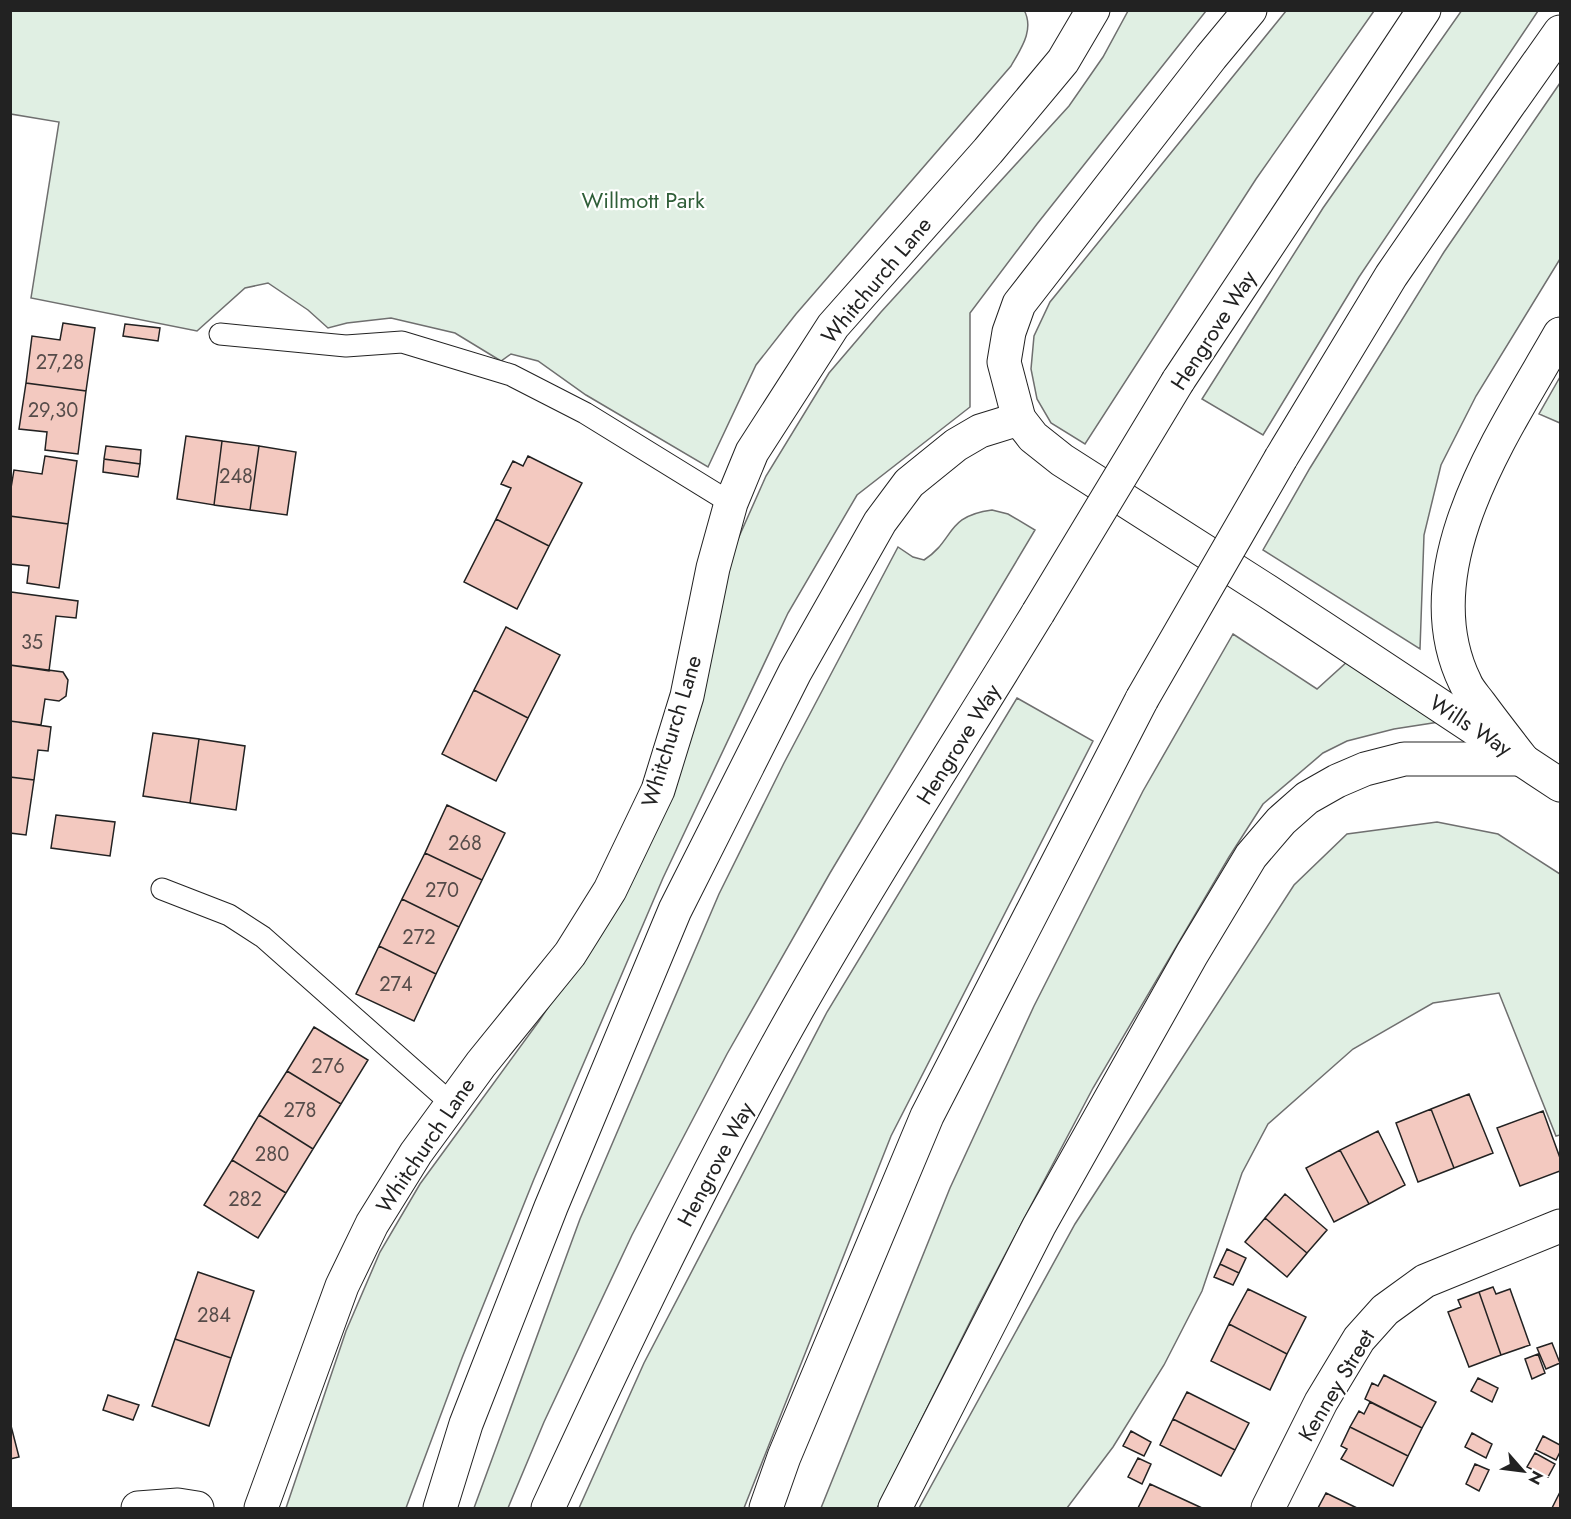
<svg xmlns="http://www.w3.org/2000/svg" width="1571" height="1519" viewBox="0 0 1571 1519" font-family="Jost,sans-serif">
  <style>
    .green { fill: #e0efe3; stroke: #6f6f6f; stroke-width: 1.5 }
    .building { fill: #f3c9c0; stroke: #222; stroke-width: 1.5 }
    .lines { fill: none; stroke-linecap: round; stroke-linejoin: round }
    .service-casing { stroke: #222; stroke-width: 23 }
    .minor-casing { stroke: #222; stroke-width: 35 }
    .trunk-casing { stroke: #222; stroke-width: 35 }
    .service { stroke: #fff; stroke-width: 21 }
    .minor { stroke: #fff; stroke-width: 33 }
    .trunk { stroke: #fff; stroke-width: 33 }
    .trunk-bridge-casing { stroke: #222; stroke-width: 35; stroke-linecap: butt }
    .trunk-bridge { stroke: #fff; stroke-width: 33 }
    .labels { text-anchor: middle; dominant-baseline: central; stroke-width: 4.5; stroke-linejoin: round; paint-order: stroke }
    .number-label { font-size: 20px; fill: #564c4a }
    .park-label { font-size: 22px; fill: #2f5e38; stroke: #fff }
    .street-label { font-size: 22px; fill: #222; stroke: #fff }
  </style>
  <rect width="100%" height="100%" fill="#fff"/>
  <path class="green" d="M1024 10C1035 30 1020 50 1011 66L796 314 756 365 708 467 586 395 538 361 511 354 501 361 455 333 391 318 347 323 328 328 308 310 268 283 245 288 197 331 31 298 59 122 11 114 10 11Z
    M1462 10 1538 11 1359 277 1263 435 1202 399 1323 208Z
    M1128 11H1206L1037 224 970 313V407L857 495 788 613 663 878 534 1179 462 1358 406 1508H286L346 1331 380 1252 420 1184 539 1021 613 911 730 557 766 476 829 373 881 312 1069 106 1103 57Z
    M1286 11H1374L1256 179 1085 444 1051 423 1037 399 1031 369 1034 336 1050 302Z
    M1560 83V259L1476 396 1441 465 1424 535 1420 649 1263 550 1310 468 1444 252Z
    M1560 377V423L1539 414Z
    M992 510 1008 514 1035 530 830 873 727 1054 632 1235 544 1422 508 1508H474L580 1219 719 894 784 763 898 547 913 557 924 560C955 540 945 516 992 510Z
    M1233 634 1317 689 1348 661 1439 722 1394 729 1347 741 1323 753 1263 804 1229 857 1093 1088 978 1306 877 1508H821L950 1188 1034 1006 1143 791Z
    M1017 698 1093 741 891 1136 744 1508H579L644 1363 827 1012Z
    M1437 822 1498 834 1560 874V1135L1556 1136 1499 993 1433 1003 1353 1049 1268 1124 1242 1173 1202 1291 1164 1365 1113 1447 1067 1508H919L1075 1224 1294 885 1347 834Z"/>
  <path class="building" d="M63 323 95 328 86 391 26 383 32 336 60 340Z
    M125 324 160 328 158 341 123 336Z
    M26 383 86 391 78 454 45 450 47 432 19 429Z
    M186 436 222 441 214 505 177 499Z
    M222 441 259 446 250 510 214 505Z
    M106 446 141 450 140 464 104 459Z
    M259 446 296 452 287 515 250 510Z
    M45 456 77 461 68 524 10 516V494L14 470 42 474Z
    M528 456 582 483 549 546 496 519 511 488 501 484 513 461 523 466Z
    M104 459 140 464 138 477 103 472Z
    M10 516 68 524 59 588 27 583 29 566 10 564Z
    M496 519 549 546 517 609 464 582Z
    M11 592 78 601 76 618 56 616 49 671 10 665Z
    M506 627 560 655 528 718 474 690Z
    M10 665 63 672 68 680 66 696 59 701 45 699 41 725 10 721Z
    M474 690 528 718 496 781 442 754Z
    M10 721 51 727 48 751 38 750 34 780 10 777Z
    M153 733 199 739 190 803 143 796Z
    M199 739 245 746 236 810 190 803Z
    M10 777 34 780 26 835 10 833Z
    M447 805 505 833 482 880 425 853Z
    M56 815 115 822 110 856 51 848Z
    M425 853 482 880 459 927 402 899Z
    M402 899 459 927 436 974 379 946Z
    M379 946 436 974 414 1021 356 994Z
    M314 1027 368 1060 341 1104 287 1071Z
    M287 1071 341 1104 313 1149 259 1115Z
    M1469 1094 1493 1153 1454 1168 1431 1109Z
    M1431 1109 1454 1168 1418 1182 1396 1123Z
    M1543 1111 1560 1158V1171L1520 1186 1497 1128Z
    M259 1115 313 1149 286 1193 232 1160Z
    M1378 1131 1405 1185 1369 1204 1340 1150Z
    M1340 1150 1369 1204 1334 1222 1306 1168Z
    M232 1160 286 1193 258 1238 204 1205Z
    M1285 1194 1327 1230 1307 1253 1265 1218Z
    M1265 1218 1307 1253 1287 1277 1245 1242Z
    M1227 1249 1246 1258 1239 1273 1220 1264Z
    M1220 1264 1239 1273 1233 1285 1214 1277Z
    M198 1272 254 1291 231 1358 175 1339Z
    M1493 1287 1496 1294 1510 1289 1530 1345 1501 1355 1479 1292Z
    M1248 1289 1306 1317 1287 1354 1229 1324Z
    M1479 1292 1501 1355 1469 1367 1448 1312 1461 1307 1458 1300Z
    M1229 1324 1287 1354 1270 1390 1211 1361Z
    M175 1339 231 1358 209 1426 152 1406Z
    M1552 1343 1560 1363 1546 1369 1537 1348Z
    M1538 1354 1545 1373 1532 1379 1525 1359Z
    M1384 1375 1436 1402 1422 1428 1365 1399 1372 1383 1378 1386Z
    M1478 1378 1498 1388 1492 1402 1471 1391Z
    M1187 1392 1249 1423 1235 1450 1173 1419Z
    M108 1395 139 1405 133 1420 103 1410Z
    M1370 1402 1422 1428 1408 1456 1350 1427 1359 1411 1364 1414Z
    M1173 1419 1235 1450 1221 1476 1160 1445Z
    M10 1422 19 1457 10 1459Z
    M1350 1427 1408 1456 1393 1486 1341 1459 1347 1449 1341 1446Z
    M1131 1431 1151 1442 1144 1456 1123 1446Z
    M1472 1433 1492 1444 1486 1458 1465 1447Z
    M1543 1436 1560 1445V1452L1556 1460 1536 1450Z
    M1535 1453 1555 1464 1548 1477 1527 1467Z
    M1138 1458 1151 1464 1142 1484 1128 1477Z
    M1475 1464 1489 1470 1479 1491 1466 1484Z
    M1150 1484 1202 1508H1138Z
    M1560 1492V1508H1552Z
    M1326 1493 1357 1508H1318Z"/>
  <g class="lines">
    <g class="service-casing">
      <path id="service" d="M220 334 346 346 402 342 511 375 585 413 731 503
        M162 889 229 915 263 937 452 1104"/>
    </g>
    <g class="minor-casing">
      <path id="minor" d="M1019 419 1033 437 1062 460 1267 591 1560 785
        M138 1508 178 1505 197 1508
        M261 1508 342 1286 372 1224 416 1153 481 1064 570 954 610 890 658 790 687 696 713 568 731 503 752 452 833 326 988 151 1063 61 1093 10
        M1268 1508 1321 1402 1359 1339 1385 1310 1425 1281 1560 1226"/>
    </g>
    <g class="trunk-casing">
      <path id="trunk" d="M1178 381 1424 10
        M1281 458 1391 276 1505 110 1560 32
        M1522 759C1508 741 1494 723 1480 704 1475 697 1468 690 1465 682 1409 567 1505 431 1560 334
        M440 1508 466 1424 551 1207 675 910 795 672 880 522 909 483 956 445 980 431 1019 419 1004 362 1009 332 1019 304 1211 57 1250 10
        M548 1508C626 1339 706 1171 798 1008 874 874 958 744 1038 613
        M766 1508 784 1457 927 1116 1142 699
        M895 1508 1039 1226 1192 954 1251 856 1281 821 1307 798 1337 781 1365 769 1404 759H1522"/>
    </g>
    <use href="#service" class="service"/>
    <use href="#minor" class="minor"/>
    <use href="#trunk" class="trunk"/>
    <g class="trunk-bridge-casing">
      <path id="trunk-bridge" d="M1038 613 1178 381
        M1142 699 1281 458"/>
    </g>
    <use href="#trunk-bridge" class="trunk-bridge"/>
  </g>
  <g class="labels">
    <g class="number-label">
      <text x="60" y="362">27,28</text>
      <text x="53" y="410">29,30</text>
      <text x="236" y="476">248</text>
      <text x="32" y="642">35</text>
      <text x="465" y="843">268</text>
      <text x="442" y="890">270</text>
      <text x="419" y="937">272</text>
      <text x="396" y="984">274</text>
      <text x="328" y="1066">276</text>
      <text x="300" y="1110">278</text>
      <text x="272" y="1154">280</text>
      <text x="245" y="1199">282</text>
      <text x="214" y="1315">284</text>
    </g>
    <g class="park-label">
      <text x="643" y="200">Willmott Park</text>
    </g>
    <g class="street-label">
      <text transform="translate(876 280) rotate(-50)">Whitchurch Lane</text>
      <text transform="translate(1213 330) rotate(-57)">Hengrove Way</text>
      <text transform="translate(1471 725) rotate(33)">Wills Way</text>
      <text transform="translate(671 731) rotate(-73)">Whitchurch Lane</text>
      <text transform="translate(958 744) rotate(-58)">Hengrove Way</text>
      <text transform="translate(425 1145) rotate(-56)">Whitchurch Lane</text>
      <text transform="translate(715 1164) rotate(-62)">Hengrove Way</text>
      <text transform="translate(1336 1385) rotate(-59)">Kenney Street</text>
    </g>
  </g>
  <rect width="1571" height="1519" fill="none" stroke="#222222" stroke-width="24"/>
  <g transform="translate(1523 1471) rotate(118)" stroke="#ffffff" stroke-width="4.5" paint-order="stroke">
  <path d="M0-4.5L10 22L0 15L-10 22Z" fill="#222222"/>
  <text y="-9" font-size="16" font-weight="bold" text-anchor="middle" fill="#222222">N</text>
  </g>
</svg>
